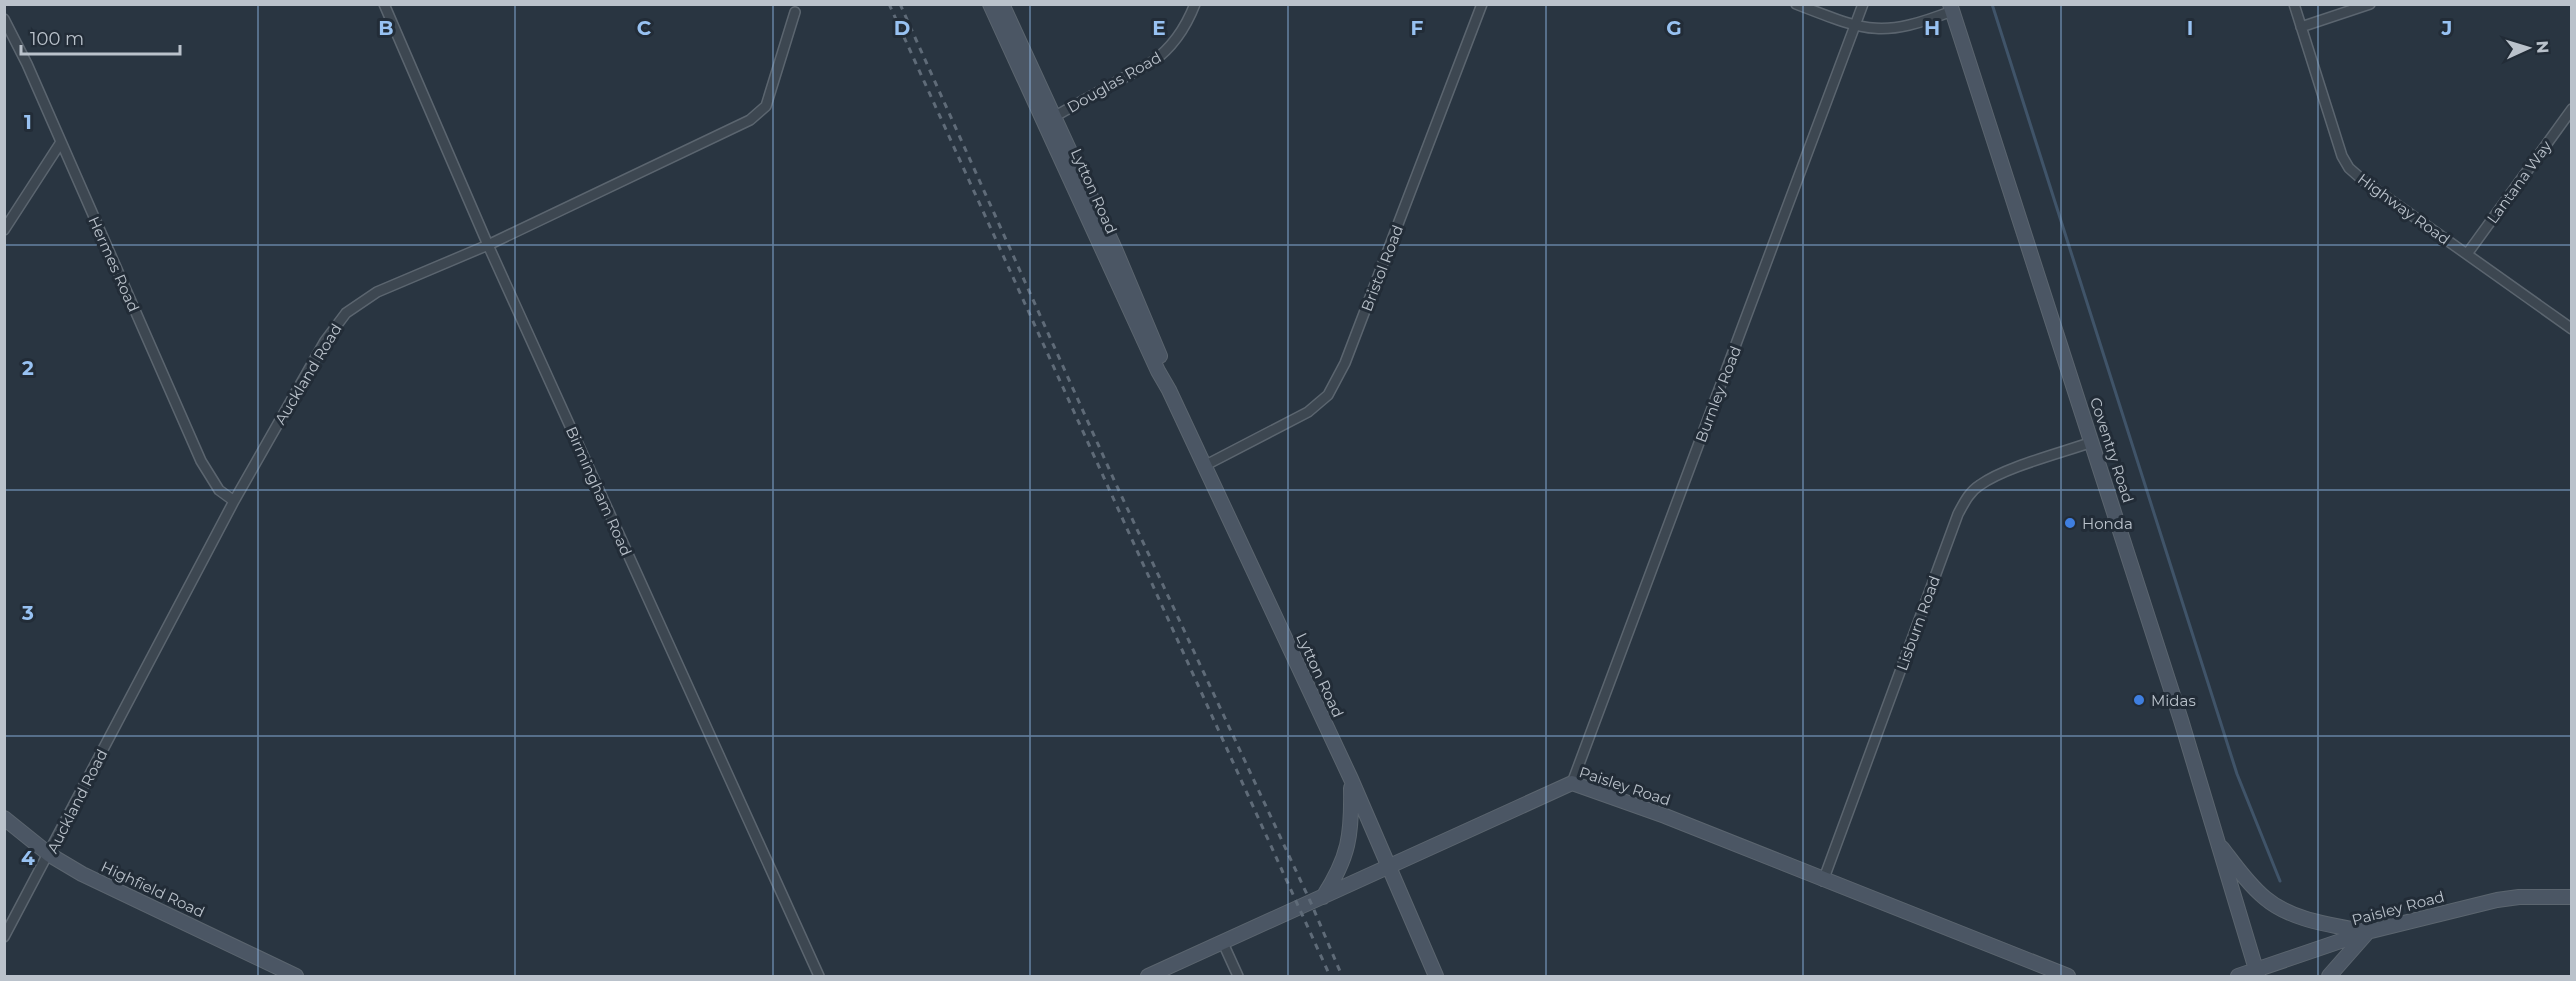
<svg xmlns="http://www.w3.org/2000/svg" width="2576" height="981" viewBox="0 0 2576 981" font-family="Montserrat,sans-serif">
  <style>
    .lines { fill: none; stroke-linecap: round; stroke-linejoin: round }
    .stream { stroke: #405469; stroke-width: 3 }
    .street-casing { stroke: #5b656f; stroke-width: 12 }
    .secondary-casing { stroke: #5b656f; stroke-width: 16 }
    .street { stroke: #3d4751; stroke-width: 9 }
    .secondary { stroke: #4b5664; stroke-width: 14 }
    .rail { stroke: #5f6b78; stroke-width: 3; stroke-dasharray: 6 6; stroke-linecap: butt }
    .grid { fill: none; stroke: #98c2f2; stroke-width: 1.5; stroke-opacity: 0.55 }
    .shop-dot { fill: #3f7fe0; stroke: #222c37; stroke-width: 2 }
    .labels { text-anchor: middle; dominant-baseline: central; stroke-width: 6; stroke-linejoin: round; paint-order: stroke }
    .street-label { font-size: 15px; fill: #bac2cb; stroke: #222c37 }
    .poi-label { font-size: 15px; fill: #bac2cb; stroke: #222c37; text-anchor: start }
    .grid-label { font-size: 20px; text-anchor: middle; font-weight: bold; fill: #98c2f2; stroke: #222c37; stroke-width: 6; stroke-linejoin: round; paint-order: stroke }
  </style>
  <rect width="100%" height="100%" fill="#293541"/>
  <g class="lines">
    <path class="stream" d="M1992 4 2237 774 2280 881"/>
    <g class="street-casing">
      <path id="street" d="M384 4 488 245 819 976
        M1796 4C1866 31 1880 39 1952 11
        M2294 4 2342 156 2349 168 2365 182 2572 329
        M4 19 27 64 201 461 219 490 234 501
        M2301 27 2370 4
        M1050 119 1152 62C1172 48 1186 27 1195 4
        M4 230 61 142
        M2467 254 2572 109
        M1204 466 1308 412 1328 395 1345 363 1482 4
        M1572 783 1863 4
        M1823 881 1958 514C1964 503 1969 492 1980 485 2005 467 2061 453 2092 442
        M4 937 234 501 325 341 346 313 377 292 488 245 750 120 766 106 795 12
        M1223 943 1238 976"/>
    </g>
    <g class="secondary-casing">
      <path id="secondary" d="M990 4 1158 371 1169 390 1351 779 1436 976
        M1002 4 1115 249 1160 356
        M1950 4 2181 720 2258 976
        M4 818 50 855 82 874 296 976
        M2222 848C2235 865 2248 884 2265 898 2292 921 2333 925 2367 932
        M1323 897C1349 857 1352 835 1351 788
        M1148 976 1572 783 1665 816 2068 976
        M2238 976 2367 932 2497 900 2519 897H2572
        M2329 976 2366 934"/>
    </g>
    <use href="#street" class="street"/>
    <use href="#secondary" class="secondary"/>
    <path class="rail" d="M889 4 1330 976
      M900 4 1115 482 1311 903 1342 976"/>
  </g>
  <path class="grid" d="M258 4V976M515 4V976M773 4V976M1030 4V976M1288 4V976M1546 4V976M1803 4V976M2061 4V976M2318 4V976M4 245H2572M4 490H2572M4 736H2572"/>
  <g class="shop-dot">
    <circle cx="2070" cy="523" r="6"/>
    <circle cx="2139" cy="700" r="6"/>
  </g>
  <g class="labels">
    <g class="street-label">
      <text transform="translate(1114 82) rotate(-30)">Douglas Road</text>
      <text transform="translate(2519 182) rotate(-54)">Lantana Way</text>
      <text transform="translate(1094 191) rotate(66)">Lytton Road</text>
      <text transform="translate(2404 209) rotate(36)">Highway Road</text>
      <text transform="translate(114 264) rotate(66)">Hermes Road</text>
      <text transform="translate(1382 268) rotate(-69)">Bristol Road</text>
      <text transform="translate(308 374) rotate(-59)">Auckland Road</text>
      <text transform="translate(1718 394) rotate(-69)">Burnley Road</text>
      <text transform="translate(2112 450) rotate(72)">Coventry Road</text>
      <text transform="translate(599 491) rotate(66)">Birmingham Road</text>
      <text transform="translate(1918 623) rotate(-70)">Lisburn Road</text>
      <text transform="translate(1320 675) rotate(65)">Lytton Road</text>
      <text transform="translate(1625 786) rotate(18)">Paisley Road</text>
      <text transform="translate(77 801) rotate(-63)">Auckland Road</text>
      <text transform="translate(153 889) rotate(25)">Highfield Road</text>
      <text transform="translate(2398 908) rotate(-15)">Paisley Road</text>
    </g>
    <g class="poi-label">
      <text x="2082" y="523">Honda</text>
      <text x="2151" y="700">Midas</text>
    </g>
  </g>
  <g class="grid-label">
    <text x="386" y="35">B</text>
    <text x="644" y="35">C</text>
    <text x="902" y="35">D</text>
    <text x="1159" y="35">E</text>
    <text x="1417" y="35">F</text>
    <text x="1674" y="35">G</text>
    <text x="1932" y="35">H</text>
    <text x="2190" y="35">I</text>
    <text x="2447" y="35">J</text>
    <text x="28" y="129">1</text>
    <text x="28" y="375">2</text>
    <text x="28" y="620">3</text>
    <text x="28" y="865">4</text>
  </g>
  <rect width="2576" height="981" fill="none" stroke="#bac2cb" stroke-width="12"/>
  <g transform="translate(2528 48) rotate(86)" stroke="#222c37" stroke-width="4.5" paint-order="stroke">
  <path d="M0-4.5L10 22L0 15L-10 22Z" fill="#bac2cb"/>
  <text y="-9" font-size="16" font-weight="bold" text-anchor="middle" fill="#bac2cb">N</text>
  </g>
  <path d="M21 45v9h159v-9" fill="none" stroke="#bac2cb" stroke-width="3"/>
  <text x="30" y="45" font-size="18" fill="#bac2cb" stroke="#222c37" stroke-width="4.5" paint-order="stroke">100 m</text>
</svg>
